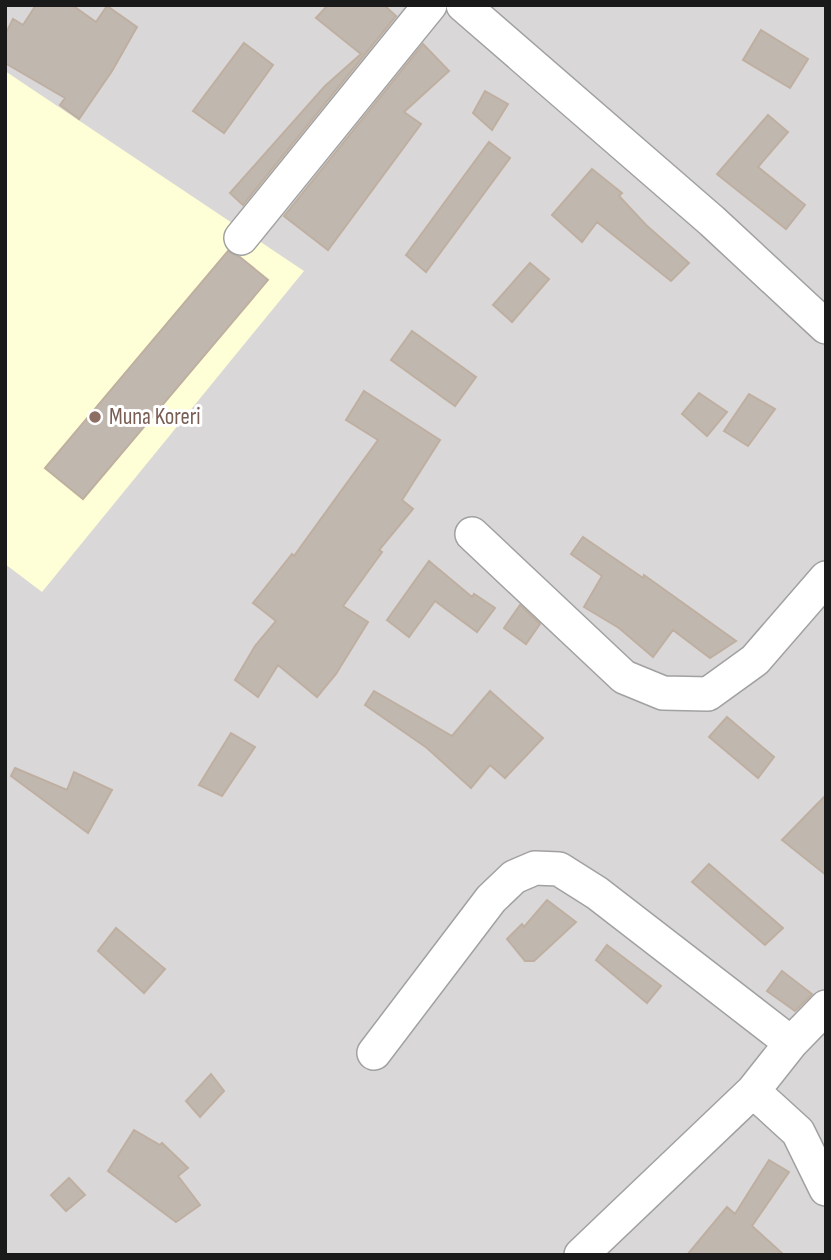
<svg xmlns="http://www.w3.org/2000/svg" width="831" height="1260" viewBox="0 0 831 1260" font-family="'Sofia Sans Condensed',sans-serif">
  <style>
    .residential { fill: #d9d7d7 }
    .education { fill: #feffd6 }
    .building { fill: #c0b8af; stroke: #bfafa1; stroke-width: 2 }
    .lines { fill: none; stroke-linecap: round; stroke-linejoin: round }
    .minor-casing { stroke: #a1a1a1; stroke-width: 36 }
    .minor { stroke: #fff; stroke-width: 33 }
    .education-dot { fill: #8d6e63; stroke: #fff; stroke-width: 2.5 }
    .labels { text-anchor: middle; dominant-baseline: central; stroke-width: 6; stroke-linejoin: round; paint-order: stroke }
    .education-label { font-size: 23px; fill: #785e54; stroke: #fff; text-anchor: start }
  </style>
  <rect width="100%" height="100%" fill="#ede8df"/>
  <path class="residential" d="M5 5H826V1255H5Z"/>
  <path class="education" d="M5 71 304 271 42 592 5 564Z"/>
  <path class="building" d="M36 5H72L96 22 107 6 137 27 112 71 79 119 60 105 65 98 5 63V35L13 19 23 25Z
    M328 5H384L396 16 243 205 230 193 325 86 361 54 316 18Z
    M761 30 808 59 790 88 743 60Z
    M244 43 273 65 224 133 193 111Z
    M423 44 449 71 404 112 421 124 328 250 284 216Z
    M485 91 508 104 492 130 473 113Z
    M768 115 788 132 758 167 805 205 786 229 717 174Z
    M489 142 510 158 426 272 406 255Z
    M592 169 622 193 619 196 646 225 689 263 671 281 597 222 582 242 552 215Z
    M228 251 240 257 268 280 83 499 45 468Z
    M530 263 549 279 512 322 493 305Z
    M412 331 476 377 455 406 391 360Z
    M364 391 440 440 402 500 413 509 379 550 382 552 343 606 368 622 336 674 317 697 278 665 258 697 235 680 255 646 276 621 253 603 292 554 294 556 378 440 346 420Z
    M699 393 727 412 707 436 682 414Z
    M749 394 775 409 748 446 724 431Z
    M583 537 643 578 644 575 736 641 710 658 673 630 653 657 619 628 584 607 602 576 571 554Z
    M429 561 472 597 474 594 495 608 477 632 435 601 409 637 387 620Z
    M520 605 540 624 526 644 504 628Z
    M374 691 452 736 490 691 543 738 505 778 490 765 471 788 427 748 365 705Z
    M727 717 774 757 758 778 709 737Z
    M231 733 255 747 222 796 199 785Z
    M15 768 67 790 74 772 112 790 88 833 11 776Z
    M826 795V875L782 840Z
    M709 864 783 928 765 945 692 882Z
    M547 900 576 922 534 961H525L507 939 522 924 524 927Z
    M116 928 165 969 144 993 98 951Z
    M607 945 661 986 647 1003 596 960Z
    M782 971 812 994 795 1011 767 991Z
    M211 1074 224 1091 200 1117 186 1101Z
    M134 1130 160 1145 162 1143 188 1168 178 1176 200 1205 176 1222 108 1171Z
    M769 1160 789 1172 752 1226 784 1255H687L727 1207 735 1214Z
    M69 1178 85 1195 66 1211 51 1195Z"/>
  <g class="lines">
    <g class="minor-casing">
      <path id="minor" d="M463 5 712 221 826 327
        M241 238 430 5
        M472 534 624 677 663 693 708 694 755 660 826 578
        M374 1053 491 899 514 877 535 868 559 869 597 893 791 1043
        M753 1091 791 1043 826 1007
        M581 1255 753 1091 798 1132 826 1189"/>
    </g>
    <use href="#minor" class="minor"/>
  </g>
  <circle class="education-dot" cx="95" cy="417" r="7"/>
  <g class="labels">
    <g class="education-label">
      <text x="109" y="417">Muna Koreri</text>
    </g>
  </g>
  <rect width="831" height="1260" fill="none" stroke="#1a1a1a" stroke-width="14"/>
</svg>
